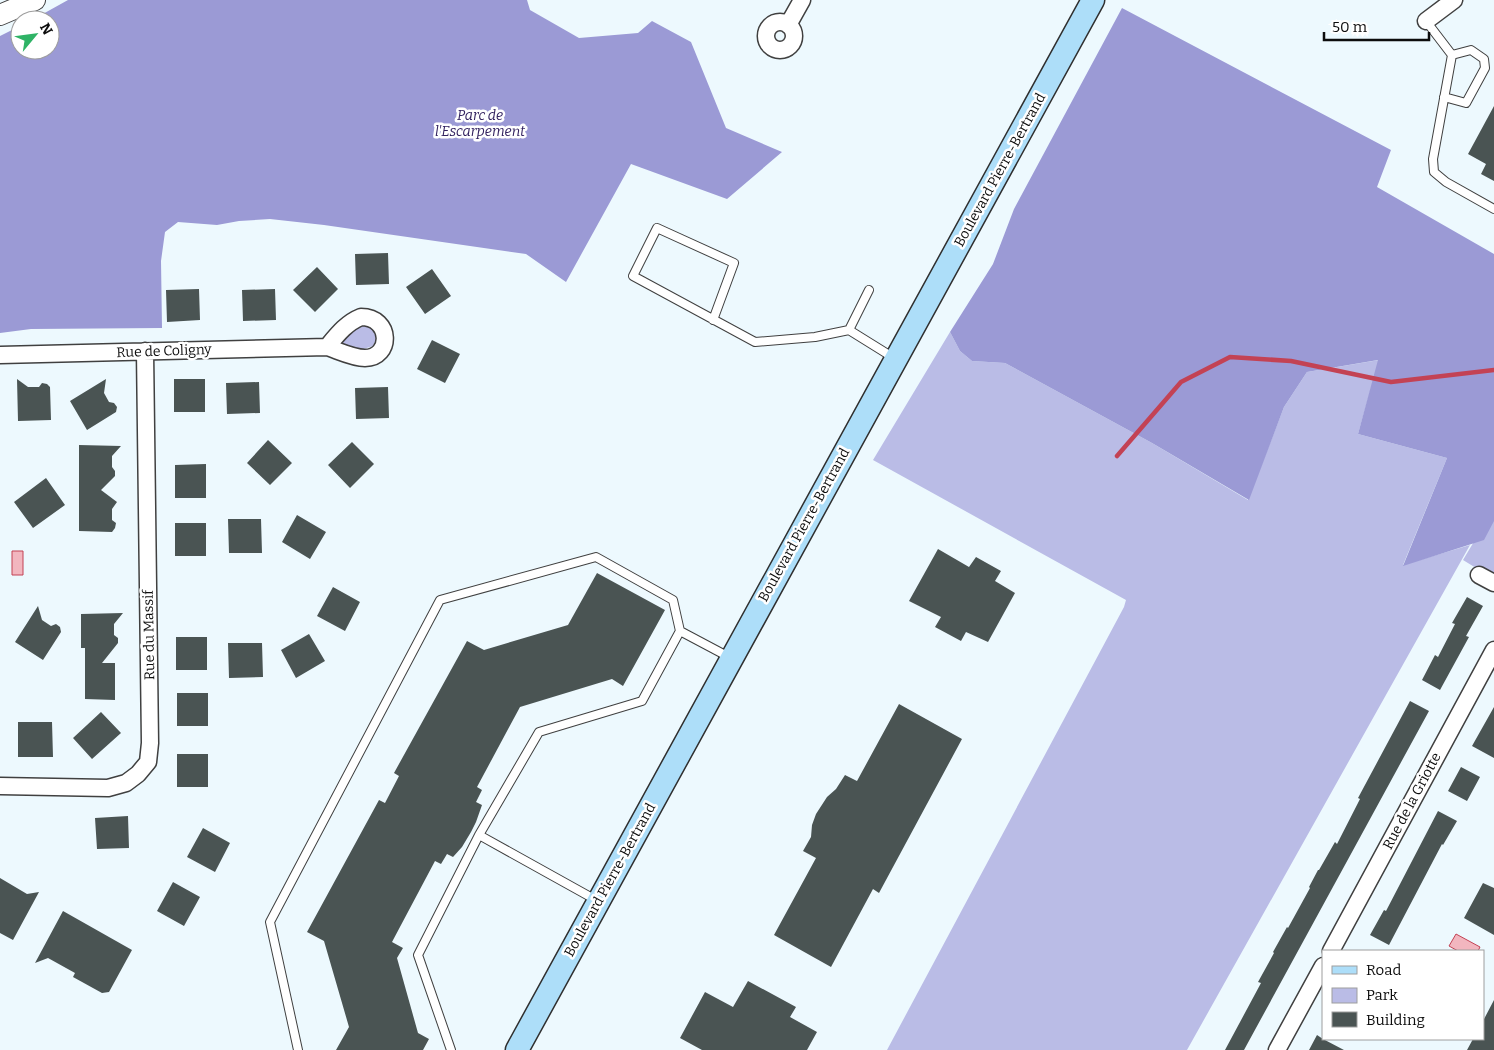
<svg xmlns="http://www.w3.org/2000/svg" width="1494" height="1050" viewBox="0 0 1494 1050" font-family="Bitter,serif">
  <style>
    .green { fill: #babce6 }
    .forest { fill: #9b9ad5 }
    .water { fill: #f2b6bf; stroke: #c34254 }
    .lines { fill: none; stroke-linecap: round; stroke-linejoin: round }
    .stream { stroke: #c34254; stroke-width: 4.5 }
    .building { fill: #4a5453 }
    .service-casing { stroke: #404040; stroke-width: 10 }
    .minor-casing { stroke: #404040; stroke-width: 19 }
    .tertiary-casing { stroke: #404040; stroke-width: 22 }
    .secondary-casing { stroke: #2f2f2f; stroke-width: 25 }
    .service { stroke: #fff; stroke-width: 8 }
    .minor { stroke: #fff; stroke-width: 16 }
    .tertiary { stroke: #fff; stroke-width: 20 }
    .secondary { stroke: #addef9; stroke-width: 22 }
    .labels { text-anchor: middle; dominant-baseline: central; stroke-width: 5; stroke-linejoin: round; paint-order: stroke }
    .park-label { font-size: 14px; font-style: italic; fill: #32225f; stroke: #fff }
    .street-label { font-size: 14px; fill: #0d0d0d; stroke: #fff }
  </style>
  <rect width="100%" height="100%" fill="#edf9fe"/>
  <path class="green" d="M359 325H371L378 335 373 346 360 350 339 345 338 342Z
    M950 332 960 351 972 361 1005 363 1152 443 1248 500 1284 407 1307 372 1379 360 1358 434 1447 458 1403 565 1470 545 1187 1050H887L1124 607 1126 600 873 460Z
    M1494 508V579L1463 560Z"/>
  <path class="forest" d="M68 0H527L530 10 579 38 638 33 652 21 691 42 726 128 782 152 727 199 631 164 566 282 526 254 324 225 270 219 239 221 217 225 178 222 165 232 161 261 162 328 31 329 0 333V36L20 26V50H50V20H32Z
    M1122 8 1391 150 1377 187 1494 254V521L1484 540 1403 566 1447 458 1358 434 1378 360 1307 372 1284 407 1249 500 1152 443 1005 363 972 361 960 351 950 332 993 264 1014 209Z"/>
  <path class="water" d="M12 551H23V575H12Z
    M1456 934 1480 947 1478 951H1458L1449 946Z"/>
  <g class="lines">
    <path class="stream" d="M1117 456 1181 382 1230 357 1291 361 1391 382 1494 370"/>
  </g>
  <path class="building" d="M1494 106V181L1481 174 1486 164 1468 154Z
    M388 253 389 284 356 285 355 254Z
    M317 267 338 289 315 312 293 290Z
    M432 269 451 296 425 314 406 287Z
    M199 289 200 320 167 322 166 290Z
    M275 289 276 320 243 321 242 290Z
    M432 340 460 354 445 383 417 369Z
    M17 379 28 387H39L42 383 47 384 50 387 51 420 18 421Z
    M106 379 104 393 109 402 114 403 117 407 116 412 87 430 70 401Z
    M174 379H205V412H174Z
    M259 382 260 413 227 414 226 383Z
    M388 387 389 418 356 419 355 388Z
    M268 440 292 463 270 485 247 463Z
    M352 442 374 464 350 488 328 465Z
    M79 445 121 446 112 456V467L115 471V476L101 490 117 502 112 509V520L116 523 115 528 112 532 79 531Z
    M206 464V498H175V465Z
    M46 478 65 505 33 528 14 502Z
    M297 515 326 532 310 559 282 542Z
    M228 519H261L262 553H229Z
    M175 523H206V556H175Z
    M938 549 969 567 976 557 1001 571 995 581 1015 593 988 642 966 632 961 641 935 627 941 617 909 601Z
    M597 573 665 610 623 686 612 679 520 707 477 787 482 790 476 802 482 805 476 822 471 832 462 847 453 857 447 854 441 864 435 861 392 942 403 948 397 958 418 1033 429 1039 423 1050H336L349 1027 324 941 307 932 379 800 385 803 399 776 394 773 467 641 484 650 568 625Z
    M333 587 360 602 345 631 317 616Z
    M1467 597 1483 606 1466 636 1469 637 1440 690 1422 680 1435 655 1438 657 1455 624 1452 623Z
    M38 606 42 620 51 626 56 624 60 627 61 632 43 660 15 642Z
    M123 613 114 624V635L118 638V643L102 663H115V700L85 699V648H81V614Z
    M309 634 325 661 296 678 281 650Z
    M176 637H207V670H176Z
    M228 643H262L263 677 229 678Z
    M177 693H208V726H177Z
    M1410 701 1429 711 1244 1050H1225L1261 983 1258 982 1274 953 1273 952 1287 927 1288 928 1310 888 1309 887 1318 870H1319L1335 842 1337 844 1360 799 1358 798Z
    M899 704 962 739 879 893 873 889 831 967 774 935 816 858 803 851 811 837 812 825 816 814 827 797 836 789 845 775 857 781Z
    M1494 707V758L1472 746Z
    M101 712 121 733 92 759 73 738Z
    M18 722H52L53 757H18Z
    M177 754H208V787H177Z
    M1461 767 1480 777 1467 801 1448 791Z
    M1438 811 1457 821 1443 845 1442 844 1389 945 1370 935 1384 910 1386 911Z
    M128 816 129 848 97 849 95 818Z
    M203 828 230 843 215 872 187 857Z
    M0 878 27 894 39 892 13 940 0 933Z
    M173 882 200 897 184 926 157 911Z
    M1483 883 1494 888V935L1464 918Z
    M63 911 132 950 109 992 102 993 73 977 75 973 48 958 35 963Z
    M748 981 796 1007 790 1017 817 1032 807 1050H702L680 1038 705 992 733 1007Z
    M1494 1000V1050H1467L1473 1039H1483V1021Z
    M1317 1035 1323 1039 1344 1050H1309Z"/>
  <g class="lines">
    <g class="service-casing">
      <path id="service" d="M1426 21 1452 55 1433 159 1434 172 1446 182 1494 209
        M1444 97 1466 103 1485 68 1484 59 1471 50 1452 55
        M869 290 849 330 894 358
        M713 320 734 263 657 228 633 276 755 342 815 337 849 330
        M479 835 596 900
        M298 1050 270 922 440 600 596 557 673 600 680 631
        M451 1050 418 955 479 835 539 732 642 701 680 631 729 657"/>
    </g>
    <g class="minor-casing">
      <path id="minor" d="M1426 21 1454 0
        M766 36a14 14 0 1 1 28 0a14 14 0 1 1-28 0Z
        M788 25 802 0
        M361 317C392 317 392 358 365 358 353 358 339 351 327 347 337 335 346 323 361 317Z
        M0 355 327 347
        M1479 575 1494 583
        M0 786 108 788 126 783 138 774 148 762 150 743 145 351
        M1331 951 1494 650
        M1277 1050 1323 966"/>
    </g>
    <g class="tertiary-casing">
      <path id="tertiary" d="M0 15 35 0"/>
    </g>
    <g class="secondary-casing">
      <path id="secondary" d="M517 1050 1093 0"/>
    </g>
    <use href="#service" class="service"/>
    <use href="#minor" class="minor"/>
    <use href="#tertiary" class="tertiary"/>
    <use href="#secondary" class="secondary"/>
  </g>
  <g class="labels">
    <g class="park-label">
      <text x="480" y="115">Parc de<tspan x="480" dy="16">l'Escarpement</tspan></text>
    </g>
    <g class="street-label">
      <text transform="translate(1000 170) rotate(-61)">Boulevard Pierre-Bertrand</text>
      <text transform="translate(164 351) rotate(-2)">Rue de Coligny</text>
      <text transform="translate(804 525) rotate(-61)">Boulevard Pierre-Bertrand</text>
      <text transform="translate(149 635) rotate(-91)">Rue du Massif</text>
      <text transform="translate(1412 801) rotate(-62)">Rue de la Griotte</text>
      <text transform="translate(610 880) rotate(-61)">Boulevard Pierre-Bertrand</text>
    </g>
  </g>
  <rect x="1322" y="950" width="162" height="90" fill="#ffffff" stroke="#9e9e9e"/>
  <rect x="1332" y="966" width="25" height="8" fill="#addef9" stroke="#9e9e9e"/>
  <text x="1366" y="975" font-size="15" fill="#0d0d0d">Road</text>
  <rect x="1332" y="988" width="25" height="15" fill="#babce6" stroke="#9e9e9e"/>
  <text x="1366" y="1000" font-size="15" fill="#0d0d0d">Park</text>
  <rect x="1332" y="1012" width="25" height="15" fill="#4a5453" stroke="#9e9e9e"/>
  <text x="1366" y="1025" font-size="15" fill="#0d0d0d">Building</text>
  <g transform="translate(35 35) rotate(61)"><circle r="24" fill="#ffffff" stroke="#9e9e9e"/>
  <path d="M0-4L9 19L0 12L-9 19Z" fill="#2fb366"/>
  <text y="-8" font-size="14" font-weight="bold" text-anchor="middle" fill="#0d0d0d">N</text>
  </g>
  <path d="M1324 32v8h105v-8" fill="none" stroke="#0d0d0d" stroke-width="2.5"/>
  <text x="1332" y="32" font-size="15" fill="#0d0d0d" stroke="#ffffff" stroke-width="4" paint-order="stroke">50 m</text>
</svg>
